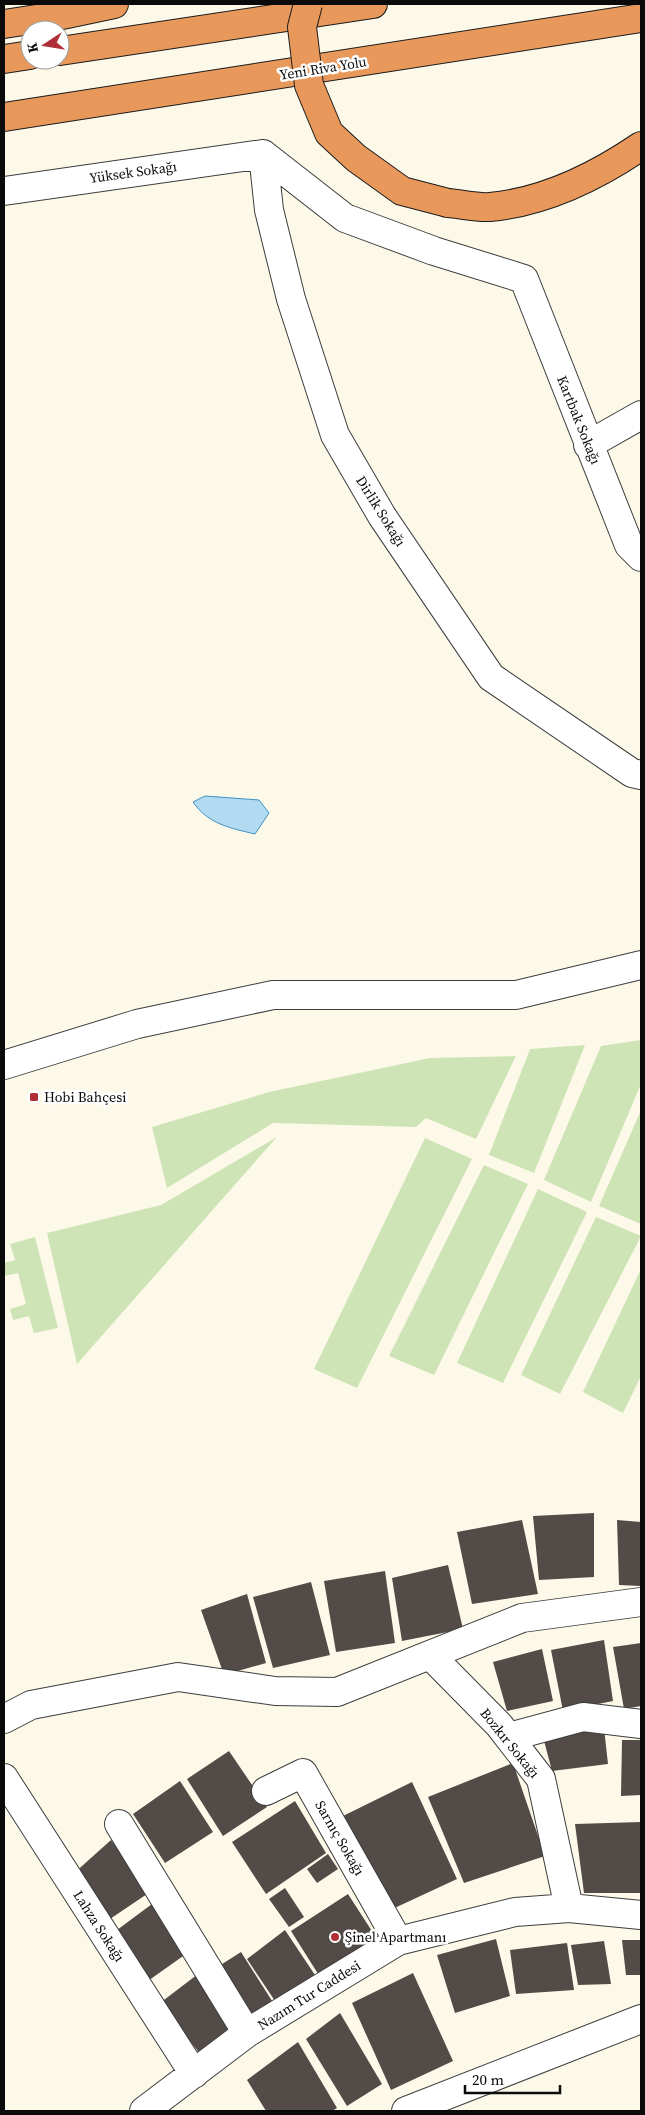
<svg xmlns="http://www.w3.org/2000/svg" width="645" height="2115" viewBox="0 0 645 2115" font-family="'Source Serif 4',serif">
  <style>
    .green { fill: #cfe4b6 }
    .water { fill: #b2dbf1; stroke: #3e91c2 }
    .building { fill: #524b48 }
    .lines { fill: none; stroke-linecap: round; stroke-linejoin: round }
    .minor-casing { stroke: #3d3d3d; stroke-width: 30 }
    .highway-casing { stroke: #1b1b1b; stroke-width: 30 }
    .minor { stroke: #fff; stroke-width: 28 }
    .highway { stroke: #e9985b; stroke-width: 28 }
    .highway-bridge-casing { stroke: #1b1b1b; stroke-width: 30; stroke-linecap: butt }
    .highway-bridge { stroke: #e9985b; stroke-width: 28 }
    .poi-dot { fill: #af2e37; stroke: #fff; stroke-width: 2 }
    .labels { text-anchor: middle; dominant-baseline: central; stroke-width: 5; stroke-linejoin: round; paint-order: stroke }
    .street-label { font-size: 14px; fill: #0a0a0a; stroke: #fff }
    .poi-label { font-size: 14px; fill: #0a0a0a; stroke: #fff; text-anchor: start }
  </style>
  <rect width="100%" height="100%" fill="#fdf9e9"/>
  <path class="green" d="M641 1040V1084L591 1202 544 1180 601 1046Z
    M585 1045 534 1173 489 1155 530 1049Z
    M516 1056 476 1139 426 1118 416 1127 273 1123 167 1188 152 1127 269 1092 430 1058Z
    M641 1110V1224L599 1206Z
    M277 1137 77 1364 47 1233 161 1205Z
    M425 1138 472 1159 357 1388 314 1369Z
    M484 1165 528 1184 434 1375 389 1356Z
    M538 1189 587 1212 503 1383 457 1363Z
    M596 1217 641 1236 560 1394 521 1375Z
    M35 1237 58 1328 34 1333 29 1316 13 1320 10 1309 26 1304 18 1273 4 1276V1263L15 1260 10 1244Z
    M641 1269V1376L623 1413 583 1392Z"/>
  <path class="water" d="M205 796 259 800 269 813 255 834C230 828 208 824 193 802Z"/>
  <path class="building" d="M594 1513V1577L539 1580 533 1516Z
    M522 1520 538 1594 472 1604 457 1532Z
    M617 1520 641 1522V1586L619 1585Z
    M448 1565 463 1629 402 1641 392 1578Z
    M385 1571 395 1643 336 1652 324 1581Z
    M311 1582 330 1655 273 1668 253 1597Z
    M247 1594 266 1663 224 1675 201 1610Z
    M604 1640 613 1701 563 1711 551 1650Z
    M641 1643V1706L624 1709 613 1647Z
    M542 1649 553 1701 507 1711 493 1662Z
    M604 1728 608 1764 552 1771 543 1737Z
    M622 1740H641V1795L621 1796Z
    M229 1751 267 1807 223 1836 187 1779Z
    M513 1763 545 1856 464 1883 428 1797Z
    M180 1781 213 1832 165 1863 133 1814Z
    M412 1782 457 1879 386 1912 343 1816Z
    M295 1801 326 1853 266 1894 232 1842Z
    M641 1822V1893H584L575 1824Z
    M111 1840 150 1892 107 1921 72 1875Z
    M328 1854 338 1869 317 1883 307 1869Z
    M285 1888 304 1917 289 1927 269 1899Z
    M348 1894 379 1942 320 1977 291 1931Z
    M156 1901 186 1954 145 1983 113 1933Z
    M285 1930 319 1981 279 2007 247 1959Z
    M496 1939 510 1996 455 2013 437 1955Z
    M622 1940H641V1975H626Z
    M604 1941 611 1984 578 1985 571 1945Z
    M567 1943 574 1990 516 1994 510 1950Z
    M241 1952 274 2004 252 2018 219 1966Z
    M413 1973 453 2061 391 2090 352 2003Z
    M198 1974 240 2029 201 2055 160 2003Z
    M340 2013 382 2084 347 2106 306 2039Z
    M298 2042 337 2108 332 2111H266L247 2080Z"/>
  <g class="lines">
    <g class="minor-casing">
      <path id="minor" d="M263 154 269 210 291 299 335 435 382 516 491 677 632 773 641 775
        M263 154 345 218 434 251 524 279 629 545 641 557
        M4 191 263 154
        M588 445 641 415
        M4 1065 137 1024 273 995H516L641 965
        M430 1655 499 1725 541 1779 569 1908
        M4 1719 31 1705 178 1677 275 1691 337 1692 522 1618 641 1602
        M509 1737 583 1717 641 1724
        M4 1778 194 2074
        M266 1791 303 1773 398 1941
        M119 1824 247 2033
        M144 2111 247 2033 398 1941 515 1912 569 1908 641 1915
        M406 2111 641 2019"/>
    </g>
    <g class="highway-casing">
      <path id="highway" d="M4 24 62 15 114 4
        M60 51 373 4
        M4 59 30 55
        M4 117 641 18
        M448 203C461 204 477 208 490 207 544 202 597 176 641 146"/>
    </g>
    <use href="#minor" class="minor"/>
    <use href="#highway" class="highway"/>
    <g class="highway-bridge-casing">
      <path id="highway-bridge" d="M308 4 302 27 309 85 329 133 356 158 402 191 448 203"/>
    </g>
    <use href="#highway-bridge" class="highway-bridge"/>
  </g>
  <g class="poi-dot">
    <rect x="29" y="1092" width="10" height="10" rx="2.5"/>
    <circle cx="335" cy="1937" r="5"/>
  </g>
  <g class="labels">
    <g class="street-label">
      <text transform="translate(323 68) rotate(-9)">Yeni Riva Yolu</text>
      <text transform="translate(133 172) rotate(-8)">Yüksek Sokağı</text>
      <text transform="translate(579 420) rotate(68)">Kartbak Sokağı</text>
      <text transform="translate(381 511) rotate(58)">Dirlik Sokağı</text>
      <text transform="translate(510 1743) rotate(51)">Bozkır Sokağı</text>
      <text transform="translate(340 1838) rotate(60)">Sarnıç Sokağı</text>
      <text transform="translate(99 1926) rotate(57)">Lahza Sokağı</text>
      <text transform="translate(309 1995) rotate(-32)">Nazım Tur Caddesi</text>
    </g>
    <g class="poi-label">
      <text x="44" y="1097">Hobi Bahçesi</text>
      <text x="345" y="1937">Şinel Apartmanı</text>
    </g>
  </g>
  <rect width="645" height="2115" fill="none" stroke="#0a0a0a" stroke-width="10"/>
  <g transform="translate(45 45) rotate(258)"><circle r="24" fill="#ffffff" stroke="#9d9d9d"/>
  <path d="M0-4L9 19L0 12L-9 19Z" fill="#af2e37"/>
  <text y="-8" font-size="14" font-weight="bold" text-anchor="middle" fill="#0a0a0a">K</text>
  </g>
  <path d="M465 2085v8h95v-8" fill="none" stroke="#0a0a0a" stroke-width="2.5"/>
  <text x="472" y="2085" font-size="15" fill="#0a0a0a" stroke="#ffffff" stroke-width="4" paint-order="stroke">20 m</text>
</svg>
